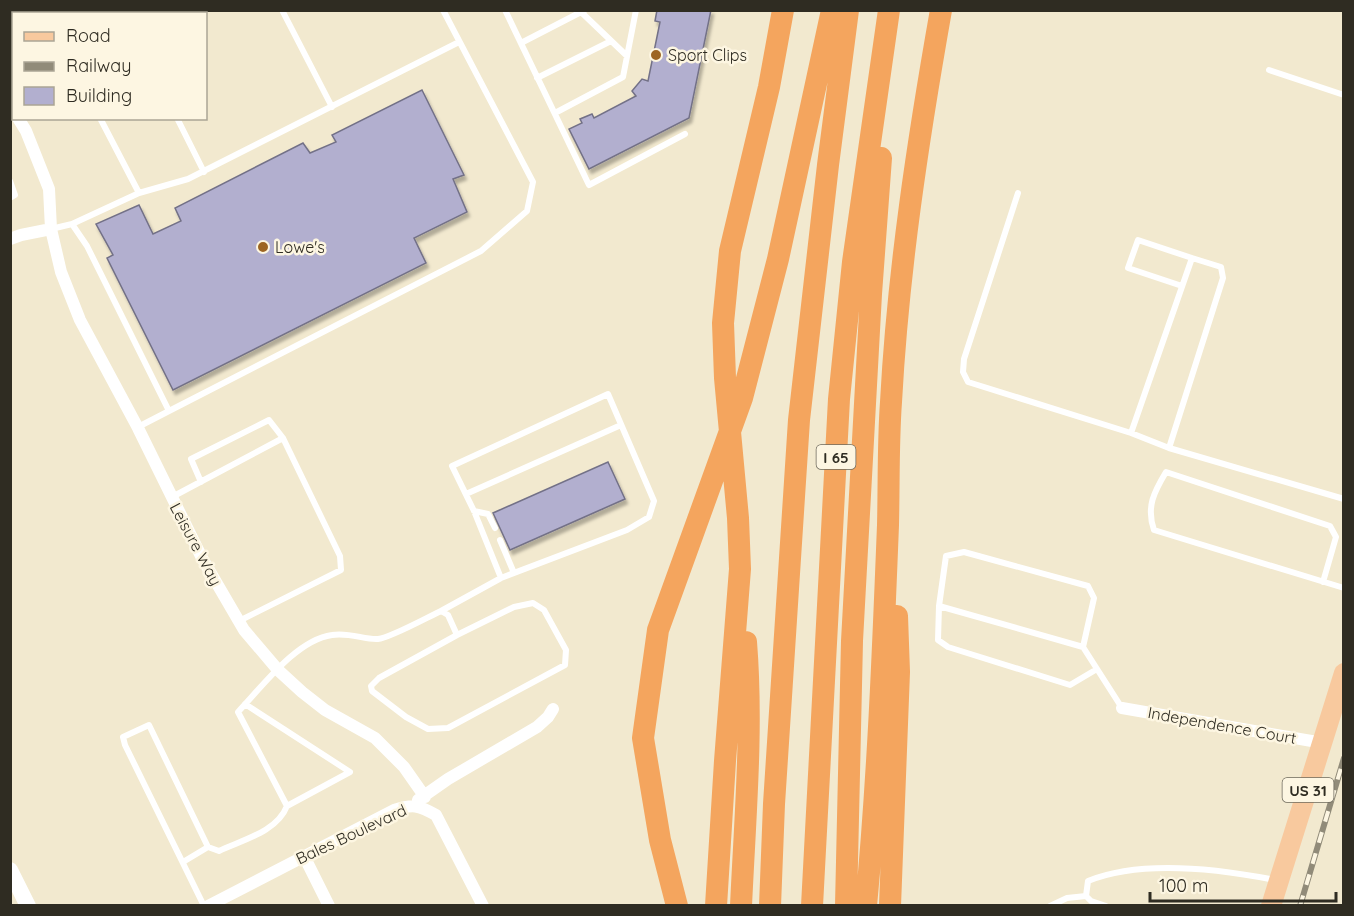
<svg xmlns="http://www.w3.org/2000/svg" width="1354" height="916" viewBox="0 0 1354 916" font-family="Quicksand,sans-serif">
  <style>
    .building { fill: #b2afcf; stroke: #737187; stroke-width: 1.5; filter: url(#shadow) }
    .lines { fill: none; stroke-linecap: round; stroke-linejoin: round }
    .lane { stroke: #fff; stroke-width: 6 }
    .street { stroke: #fff; stroke-width: 12 }
    .secondary { stroke: #fff; stroke-width: 16 }
    .primary { stroke: #f8c99e; stroke-width: 20 }
    .highway { stroke: #f4a55e; stroke-width: 22 }
    .rail-casing { stroke: #918b79; stroke-width: 6 }
    .rail { stroke: #fdf6e2; stroke-width: 4; stroke-dasharray: 11; stroke-linecap: butt }
    .poi-dot { fill: #9d6522; stroke: #fdf6e2; stroke-width: 2 }
    .labels { text-anchor: middle; dominant-baseline: central; stroke-width: 5; stroke-linejoin: round; paint-order: stroke }
    .shield { fill: #fdf6e2; stroke: #6d695c; stroke-width: 1.5 }
    .shield-label { font-size: 15px; font-weight: bold; fill: #2f2c22 }
    .poi-label { font-size: 16px; fill: #2f2c22; stroke: #fdf6e2; text-anchor: start }
    .street-label { font-size: 16px; fill: #2f2c22; stroke: #fdf6e2 }
  </style>
  <defs>
    <filter id="shadow"><feDropShadow dx="2.5" dy="4.5" stdDeviation="1.5" flood-color="#0004"/></filter>
  </defs>
  <rect width="100%" height="100%" fill="#f2e9cf"/>
  <path class="building" d="M657 10H711L689 118 589 169 569 129 582 123 580 119 592 114 594 118 636 96 632 91 642 79 648 81 660 22 655 21Z
    M422 90 464 175 453 179 467 212 414 238 426 263 173 390 107 258 113 255 96 224 139 205 153 234 181 221 175 208 303 143 310 153 336 142 332 135Z
    M608 462 625 499 510 550 493 513Z"/>
  <g class="lines">
    <path class="lane" d="M123 10 124 14
      M282 10 332 107
      M505 10 589 185 685 134
      M580 11 627 56
      M19 14 25 10
      M106 14 114 10
      M10 18 14 16
      M521 43 585 10
      M1269 70 1344 95
      M537 78 611 41
      M555 113 623 77 636 10
      M177 118 204 172
      M10 181 15 195 10 198
      M139 193 188 179 459 42
      M1018 193 964 359 963 372 968 382 1131 433 1169 448 1344 499
      M72 224 139 193 100 118
      M51 229 72 224 87 246 169 411 481 251 527 211 533 182 443 10
      M1182 286 1128 268 1138 240 1192 258
      M138 427 169 411
      M1131 433 1192 258 1221 267 1223 278 1169 448
      M201 482 191 459 269 420 283 438
      M466 494 621 425
      M172 497 283 438 340 556 341 570 239 621
      M474 511 488 514 495 528
      M500 540 514 573
      M1323 582 1336 537 1330 526 1166 472C1154 492 1146 507 1154 530L1344 588
      M939 606 938 640 948 647 1070 685 1097 669
      M441 611 501 578 627 530 649 517 654 501 608 394 452 466 474 511 501 578
      M1083 647 1094 598 1088 586 964 552 946 556 939 606 1083 647 1122 708
      M245 704 350 772 287 806
      M183 862 208 847
      M204 906 125 745 123 737 149 725 208 847 219 851C242 840 277 832 287 806L238 712C262 687 296 640 332 635 349 632 365 640 378 639 390 638 428 617 441 611L448 615 457 635 379 678 371 686 372 691 406 717 428 729 448 728 565 665 566 650 544 610 533 603 514 607 457 635
      M1050 906 1067 898 1086 896
      M1106 906 1091 901 1086 896 1088 881C1142 859 1219 869 1275 880"/>
    <path class="street" d="M10 106 14 111
      M18 118 26 131 49 189 51 229 61 272 80 320 138 428 202 558 244 630 278 670 302 692 325 710 375 738 404 767 425 797
      M10 239 21 235 51 229
      M1122 708 1323 743
      M418 800 448 779 537 727 548 717 553 709
      M304 856 329 906
      M208 906 394 810C413 804 418 805 436 815L483 906"/>
    <path class="secondary" d="M10 870 28 906"/>
    <path class="primary" d="M1271 906 1344 673"/>
    <path class="highway" d="M677 906 660 840 643 738 658 630 742 398 778 259 832 10
      M716 906 725 761 740 569 738 518 725 378 723 323 730 251 769 87 783 10
      M741 906C745 818 753 729 746 642
      M770 906 774 804 799 420 828 165 848 10
      M812 906 839 399 853 262 889 10
      M846 906 852 641 871 294 881 158
      M866 906C878 779 883 652 888 525 889 484 888 443 891 402 898 271 918 140 941 10
      M890 906 899 672 897 616"/>
    <g class="rail-casing">
      <path id="rail" d="M1300 906 1344 758"/>
    </g>
    <use href="#rail" class="rail"/>
  </g>
  <g class="poi-dot">
    <circle cx="656" cy="55" r="6"/>
    <circle cx="263" cy="247" r="6"/>
  </g>
  <g class="labels">
    <g class="shield">
      <rect x="816.5" y="445" width="39" height="24" rx="4.5"/>
      <rect x="1282.5" y="778" width="51" height="24" rx="4.5"/>
    </g>
    <g class="shield-label">
      <text x="836" y="457">I 65</text>
      <text x="1308" y="790">US 31</text>
    </g>
    <g class="poi-label">
      <text x="668" y="55">Sport Clips</text>
      <text x="275" y="247">Lowe's</text>
    </g>
    <g class="street-label">
      <text transform="translate(196 544) rotate(62)">Leisure Way</text>
      <text transform="translate(1222 725) rotate(10)">Independence Court</text>
      <text transform="translate(351 834) rotate(-25)">Bales Boulevard</text>
    </g>
  </g>
  <rect width="1354" height="916" fill="none" stroke="#2f2c22" stroke-width="24"/>
  <rect x="12" y="12" width="195" height="108" fill="#fdf6e2" stroke="#aba595" stroke-width="1.5"/>
  <rect x="24" y="32" width="30" height="9" fill="#f8c99e" stroke="#aba595" stroke-width="1.5"/>
  <text x="66" y="42" font-size="18" fill="#2f2c22">Road</text>
  <rect x="24" y="62" width="30" height="9" fill="#918b79" stroke="#aba595" stroke-width="1.5"/>
  <text x="66" y="72" font-size="18" fill="#2f2c22">Railway</text>
  <rect x="24" y="87" width="30" height="18" fill="#b2afcf" stroke="#aba595" stroke-width="1.5"/>
  <text x="66" y="102" font-size="18" fill="#2f2c22">Building</text>
  <path d="M1150 892v9h186v-9" fill="none" stroke="#2f2c22" stroke-width="3"/>
  <text x="1159" y="892" font-size="18" fill="#2f2c22" stroke="#fdf6e2" stroke-width="4.5" paint-order="stroke">100 m</text>
</svg>
